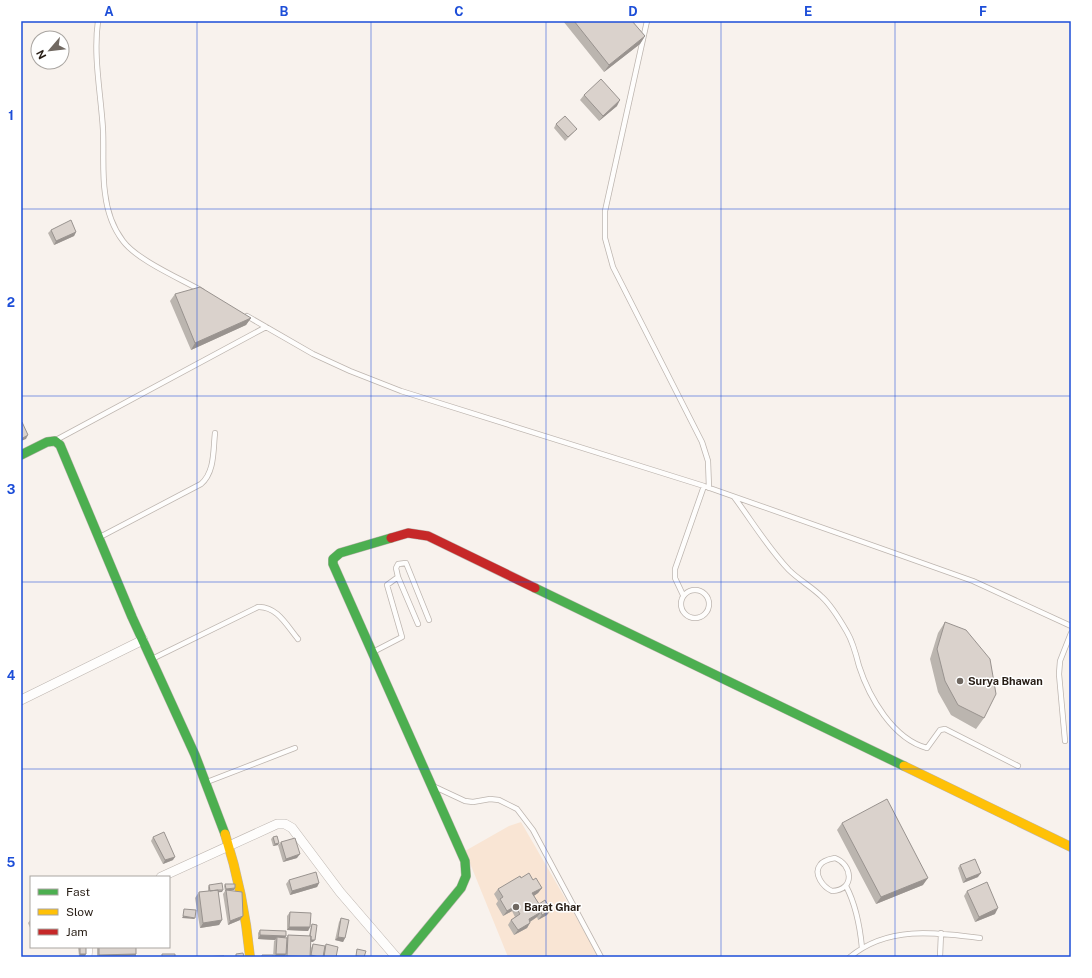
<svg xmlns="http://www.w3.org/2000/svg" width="1092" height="978" viewBox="0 0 1092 978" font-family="'Public Sans',sans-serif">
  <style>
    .green { fill: #f9e5d4 }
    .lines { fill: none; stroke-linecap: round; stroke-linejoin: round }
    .lane-casing { stroke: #bdb5af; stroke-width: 6 }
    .street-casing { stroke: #bdb5af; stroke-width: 10 }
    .fast-casing { stroke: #bdb5af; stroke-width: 10 }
    .slow-casing { stroke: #bdb5af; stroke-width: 10 }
    .jam-casing { stroke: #bdb5af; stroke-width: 10 }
    .lane { stroke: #fefdfc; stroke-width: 4.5 }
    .street { stroke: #fefdfc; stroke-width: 9 }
    .fast { stroke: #4caf50; stroke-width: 9 }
    .slow { stroke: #ffc107; stroke-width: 9 }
    .jam { stroke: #c62828; stroke-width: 9 }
    .wall { fill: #bbb5af }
    .shaded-wall { fill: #99938f }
    .building { fill: #dad2cc; stroke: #99938f }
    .grid { fill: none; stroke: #1d4ed8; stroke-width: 1; stroke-opacity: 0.55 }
    .poi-dot { fill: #706861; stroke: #fff; stroke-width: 1.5 }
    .labels { text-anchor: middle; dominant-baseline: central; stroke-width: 3; stroke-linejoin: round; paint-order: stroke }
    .poi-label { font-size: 11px; font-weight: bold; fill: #271d15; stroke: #fff; text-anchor: start }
    .neatline { fill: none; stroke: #1d4ed8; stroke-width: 1.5 }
    .grid-label { font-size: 13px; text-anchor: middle; font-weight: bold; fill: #1d4ed8 }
  </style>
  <rect width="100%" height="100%" fill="#f8f2ed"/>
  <path class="green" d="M521 822 598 955 600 957H508L465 851 509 826Z"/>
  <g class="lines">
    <g class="lane-casing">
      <path id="lane" d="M98 21C93 57 101 94 103 130 104 151 102 173 105 193 107 210 113 228 123 241 137 260 181 279 202 291
        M647 21 605 211V238L613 267 702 442 708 461 709 488
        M247 316 313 354 350 371 401 391 704 486 897 554 973 581 1071 626
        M56 440 266 327
        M734 497C752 521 768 548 789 570 799 580 812 587 822 597 832 606 840 620 847 632 853 642 856 654 859 666 869 697 893 739 927 748L940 730 945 729 1018 766
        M100 537 201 484C215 472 213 450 215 433
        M398 577 418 624
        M681 604a14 14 0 1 1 28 0a14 14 0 1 1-28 0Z
        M683 595 675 578V569L704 486
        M373 652 402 637 387 585 398 577 396 568 398 564 406 563 429 620
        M152 659 258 607C277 606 287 626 298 639
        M1065 741 1059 674 1060 661 1071 633
        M207 782 295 748
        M435 787 465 801 473 802 490 799 499 800 517 809 533 830 601 957
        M835 858C852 864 856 890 832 891 823 887 813 874 820 865 823 860 830 859 835 858Z
        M846 886C856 905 860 927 862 948
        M850 957C887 926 935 932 980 938
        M940 957 941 933"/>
    </g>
    <g class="street-casing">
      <path id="street" d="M21 700 143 640
        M161 877 277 824H285L292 828 340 892 396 957
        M87 957 88 947"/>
    </g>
    <g class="fast-casing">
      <path id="fast" d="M21 455 47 442 55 441 60 445 132 617 195 755 225 834
        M391 538 340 553 333 559V564L465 861 466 876 461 888 404 957
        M535 588 904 766"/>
    </g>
    <g class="slow-casing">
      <path id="slow" d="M904 766 1071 847
        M225 834C238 875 246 915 250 957"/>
    </g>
    <g class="jam-casing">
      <path id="jam" d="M391 538 408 533 428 536 535 588"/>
    </g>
    <use href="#lane" class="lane"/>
    <use href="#street" class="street"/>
    <use href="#fast" class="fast"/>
    <use href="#slow" class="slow"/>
    <use href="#jam" class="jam"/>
  </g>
  <path class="wall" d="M563 21H632L645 36 640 44 604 72Z
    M584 95 617 106 599 121 580 100Z
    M556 124 574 132 565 141 554 128Z
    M51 230 76 232 74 236 54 245 48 233Z
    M175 294 251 318 246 325 191 350 170 301Z
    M945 622 984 718 976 729 951 715 938 692 930 659 938 633Z
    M842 823 923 885 876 904 837 830Z
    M153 837 173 860 163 864 151 841Z
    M273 837 278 845 273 846 271 839Z
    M281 842 297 858 283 862 278 845Z
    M960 865 978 877 963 883 958 868Z
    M521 878 533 880 542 888 538 893 534 896 539 904 547 915 538 920 537 917 530 922 527 928 514 935 508 925 511 920 515 917 512 911 503 916 496 904 498 901 494 894 498 889Z
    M289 880 319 883 317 887 290 895 286 884Z
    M225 884 234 890 228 891 240 920 228 925 223 894 225 891 224 886Z
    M209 885 222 892H218L222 920 219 925 200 928 195 898 199 892 208 891V887Z
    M967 891 995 914 975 922 964 896Z
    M290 912 310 927 308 931 287 930V916Z
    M341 918 345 938 343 942 335 940 339 922Z
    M31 919V930L28 923Z
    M312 924 313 942H310V951L311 948 313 944 325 947 326 944 336 957H273L274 941 275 940 258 939V933L260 930 286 936 285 938H286L288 935 309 936 311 926Z
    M78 947H86L85 956H79Z
    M97 947 136 954V957H97Z"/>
  <path class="shaded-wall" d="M645 36 640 44 604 72 609 65Z
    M620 100 617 106 599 121 603 116Z
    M76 232 74 236 54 245 56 241Z
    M251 318 246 325 191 350 195 343Z
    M28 435 26 439 21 441V439Z
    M279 843 278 845 273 846 275 844Z
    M300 854 297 858 283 862 286 859Z
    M175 857 173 860 163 864 165 860Z
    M981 873 978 877 963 883 966 879Z
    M928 878 923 885 876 904 881 897Z
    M319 883 317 887 290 895 292 891Z
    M235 888 234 890 225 891 226 889Z
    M542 888 538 893 529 899 532 893Z
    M223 890 222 892 209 893 210 892Z
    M515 906 512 911 503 916 507 911Z
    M998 908 995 914 975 922 979 917Z
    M551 910 547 915 538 920 542 915Z
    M541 912 537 917 525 925 529 919Z
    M183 916 195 918 194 919 182 918Z
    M243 916 240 920 228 925 230 921Z
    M222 920 219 925 200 928 203 923Z
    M530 923 527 928 514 935 518 930Z
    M289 927H310L308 931 287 930Z
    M260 935 286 936 283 940 277 937 275 940 258 939Z
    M338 937 345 938 343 942 335 940Z
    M309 939 315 940 313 942 308 941Z
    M80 954H86L85 956H79Z
    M136 954 134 957 115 956 114 957H98L99 955Z
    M276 954H286L284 957 276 956 274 957Z
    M311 955 319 957H310Z
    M287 956 310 957H286Z"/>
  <path class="building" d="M574 21H632L645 36 609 65Z
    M601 79 620 100 603 116 584 95Z
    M565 116 577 129 568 137 556 124Z
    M71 220 76 232 56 241 51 230Z
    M200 287 251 318 195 343 175 294Z
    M22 422 28 435 21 439V423Z
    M945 622 966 630 990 659 996 694 984 718 958 705 945 681 937 649Z
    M887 799 928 878 881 897 842 823Z
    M164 832 175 857 165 860 153 837Z
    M277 836 279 843 275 844 273 837Z
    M295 838 300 854 286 859 281 842Z
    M975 859 981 873 966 879 960 865Z
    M316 872 319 883 292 891 289 880Z
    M529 873 533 880 536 878 542 888 532 893 539 904 545 900 551 910 542 915 541 912 529 919 530 923 518 930 511 920 520 914 515 906 507 911 500 899 503 897 498 889 520 876 521 878Z
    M987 882 998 908 979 917 967 891Z
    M222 883 223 890H218L210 891 209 885Z
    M225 884H235V888L226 889Z
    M218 890 222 920 203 923 199 892Z
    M226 890 242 892 243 916 230 921Z
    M184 909 196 910 195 918 183 916Z
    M290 912 311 913 310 927H289Z
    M341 918 349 920 345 938 338 937Z
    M312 924 317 925 315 940H311V936H310Z
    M260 930 286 931V936L260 935Z
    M288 935 311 936 310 957 287 956Z
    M277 937 287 938 286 954H276Z
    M313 944 325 946 323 957H319L311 955Z
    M326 944 338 947 336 957H324Z
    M80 947H86V954H80Z
    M99 947H136V954L99 955Z
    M357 949 366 951 364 957 356 956Z
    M243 953 244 957H236V954Z
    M162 954H175V957H162Z
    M135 955 136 957H115V956Z
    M262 955H273V957H262Z
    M224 956V957H200Z"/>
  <path class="grid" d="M197 21V957M371 21V957M546 21V957M721 21V957M895 21V957M21 209H1071M21 396H1071M21 582H1071M21 769H1071"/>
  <g class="poi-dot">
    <circle cx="960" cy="681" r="4"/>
    <circle cx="516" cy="907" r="4"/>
  </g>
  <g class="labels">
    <g class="poi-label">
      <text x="968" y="681">Surya Bhawan</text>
      <text x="524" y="907">Barat Ghar</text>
    </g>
  </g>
  <rect width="1092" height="978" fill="none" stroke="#ffffff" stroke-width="44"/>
  <rect x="30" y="876" width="140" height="72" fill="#ffffff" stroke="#a9a5a1"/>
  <rect x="38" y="889" width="20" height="6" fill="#4caf50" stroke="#a9a5a1"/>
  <text x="66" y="896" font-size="12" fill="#271d15">Fast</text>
  <rect x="38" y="909" width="20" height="6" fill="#ffc107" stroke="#a9a5a1"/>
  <text x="66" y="916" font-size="12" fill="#271d15">Slow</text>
  <rect x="38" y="929" width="20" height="6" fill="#c62828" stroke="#a9a5a1"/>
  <text x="66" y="936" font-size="12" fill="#271d15">Jam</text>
  <g transform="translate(50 50) rotate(242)"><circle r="19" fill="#ffffff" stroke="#a9a5a1"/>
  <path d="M0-3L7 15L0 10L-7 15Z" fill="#706861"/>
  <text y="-6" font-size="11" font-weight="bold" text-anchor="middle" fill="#271d15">N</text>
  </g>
  <rect x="22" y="22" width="1048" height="934" class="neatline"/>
  <g class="grid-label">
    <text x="109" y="16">A</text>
    <text x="284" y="16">B</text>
    <text x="459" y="16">C</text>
    <text x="633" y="16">D</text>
    <text x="808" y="16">E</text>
    <text x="983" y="16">F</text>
    <text x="11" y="120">1</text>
    <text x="11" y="307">2</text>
    <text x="11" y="494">3</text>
    <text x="11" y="680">4</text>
    <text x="11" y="867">5</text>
  </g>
</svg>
